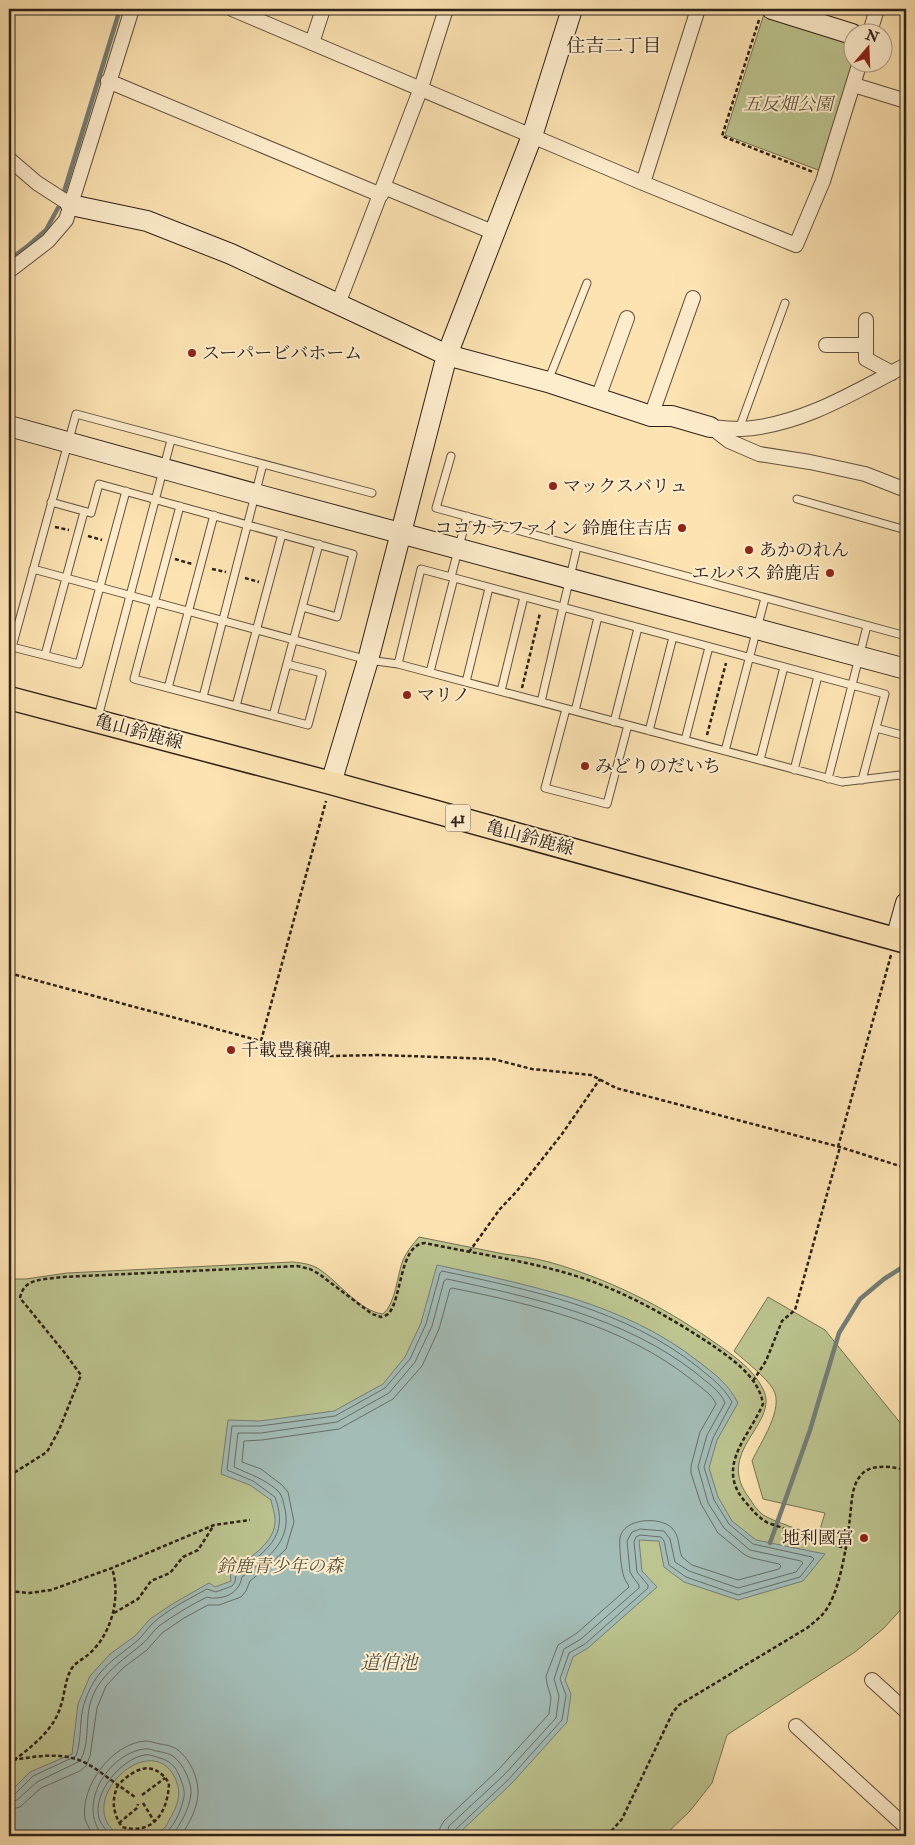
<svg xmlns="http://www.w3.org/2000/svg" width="915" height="1845" viewBox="0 0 915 1845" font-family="'IM FELL Double Pica','Noto Serif JP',serif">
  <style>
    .green { fill: #bcc48f; stroke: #747254 }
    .water { fill: #a3bcb6; stroke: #747e77 }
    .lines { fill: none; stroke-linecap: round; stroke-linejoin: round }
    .shore { stroke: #686e67; stroke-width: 1 }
    .stream { stroke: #747e77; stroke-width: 4.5 }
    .lane-casing { stroke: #61523e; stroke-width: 9 }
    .street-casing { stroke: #61523e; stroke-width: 16 }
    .secondary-casing { stroke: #2d2118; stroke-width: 22 }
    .primary-casing { stroke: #2d2118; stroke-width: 25 }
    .path { stroke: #2d2118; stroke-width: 2.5; stroke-dasharray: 4 2.5; stroke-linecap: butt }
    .lane { stroke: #feedcd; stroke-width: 7 }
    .street { stroke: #feedcd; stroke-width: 14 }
    .secondary { stroke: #feedcd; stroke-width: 20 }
    .primary { stroke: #fde3b2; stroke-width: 22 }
    .poi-dot { fill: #8f2418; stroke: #feedcd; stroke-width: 2 }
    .labels { text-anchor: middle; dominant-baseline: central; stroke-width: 4; stroke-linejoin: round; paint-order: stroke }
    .shield { fill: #feedcd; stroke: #6c5e4e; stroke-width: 1 }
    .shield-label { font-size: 16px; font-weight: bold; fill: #2d2118 }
    .park-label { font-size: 18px; font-style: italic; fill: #58523c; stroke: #feedcd }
    .poi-label { font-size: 18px; fill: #2d2118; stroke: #feedcd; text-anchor: start }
    .street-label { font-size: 18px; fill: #2d2118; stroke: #feedcd }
    .neighbourhood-label { font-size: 19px; fill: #2d2118; stroke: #feedcd }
    .water-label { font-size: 19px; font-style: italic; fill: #505047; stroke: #feedcd }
  </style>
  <rect width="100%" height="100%" fill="#fde3b2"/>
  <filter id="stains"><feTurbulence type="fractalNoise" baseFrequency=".004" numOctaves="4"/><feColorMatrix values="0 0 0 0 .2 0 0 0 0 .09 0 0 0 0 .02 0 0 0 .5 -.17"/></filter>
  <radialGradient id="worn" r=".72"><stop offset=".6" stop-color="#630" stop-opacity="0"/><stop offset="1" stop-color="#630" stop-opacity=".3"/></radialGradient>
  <path class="green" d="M764 14 852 43V62L854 63 821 171 725 135Z
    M419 1237C447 1243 476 1248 504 1254 519 1256 534 1258 549 1262 606 1278 663 1306 711 1340 730 1353 753 1368 763 1389 781 1424 712 1451 750 1499 753 1504 757 1510 762 1514 769 1520 806 1532 818 1536L825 1513 763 1499 752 1461C760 1443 785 1408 773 1389 766 1377 745 1361 734 1351L768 1297 825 1330 906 1430V1604L883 1629 855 1652 727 1735 712 1783 690 1811 664 1836H9V1279H26L67 1273 293 1262C302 1263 311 1264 319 1269 339 1282 359 1311 383 1314 396 1303 397 1275 403 1260 407 1251 413 1244 419 1237Z"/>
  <path class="water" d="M437 1265C528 1285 625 1303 699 1362 715 1374 729 1385 738 1403L717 1440 709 1468 718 1497 732 1521 756 1540 825 1554 803 1581 738 1600 684 1582 664 1567 659 1541 639 1540 642 1571 657 1587 588 1648 573 1657 565 1680 571 1694 567 1722 512 1783 457 1835 430 1836H138C145 1835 158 1835 163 1829 166 1827 168 1823 169 1820 177 1807 182 1795 176 1780 152 1724 68 1805 121 1836H9V1793L30 1772 72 1754 78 1704 90 1676 110 1654 135 1636 150 1619 174 1603 209 1583 215 1587 231 1581 230 1572C246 1560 277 1543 275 1519 275 1513 272 1506 271 1500L250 1485 221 1474 228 1420 260 1421 334 1411 383 1384 405 1357 421 1323Z"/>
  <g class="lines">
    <path class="shore" d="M9 1796 14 1795 33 1776 76 1756C82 1739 79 1720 84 1704 95 1670 111 1662 137 1641 143 1636 147 1629 152 1624 168 1609 189 1599 207 1589L216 1592 232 1586 235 1582 236 1574C265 1551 290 1538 275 1497L253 1481 227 1470 232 1426H260L335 1416 385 1388 410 1359 426 1324 440 1273 442 1271C531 1290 625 1309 698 1367 711 1378 724 1387 732 1402L713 1438 704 1467 714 1500 729 1524 753 1544 812 1557 814 1559 800 1577 738 1595 686 1577 669 1565 664 1541 661 1537 640 1535 636 1537 634 1542 637 1572 648 1585V1588L585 1644 569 1653 560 1679 566 1695 562 1720 508 1780 454 1831 452 1836
      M9 1802 17 1800 37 1782 80 1761C89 1746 86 1725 89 1709 94 1679 119 1663 141 1645 148 1640 152 1632 159 1626 173 1616 189 1606 205 1598 209 1596 211 1599 215 1598 229 1598 240 1590 242 1577 266 1559 292 1543 285 1509 283 1503 283 1496 278 1491 265 1479 249 1474 234 1467L238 1433H261L337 1422 389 1393 415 1362 432 1326 444 1281 447 1279C534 1298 624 1317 696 1373 706 1382 720 1390 725 1403L707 1435 698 1467 708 1503 724 1528 750 1550 801 1561 803 1563 796 1572 738 1588 689 1571 675 1562 670 1539 664 1531 640 1529 632 1532 627 1541 630 1572 633 1577 639 1585V1588L581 1639 564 1649 554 1679 559 1696 556 1718 504 1775 449 1826 446 1836
      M9 1810 20 1807 41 1788 80 1771 86 1766 90 1756 97 1708 106 1686 123 1668 147 1650 162 1633 184 1618 208 1605H219L241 1597 246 1591 250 1581 266 1568 286 1549 294 1522 288 1492 282 1485 261 1469 242 1462 244 1441 262 1440 339 1429 393 1399 422 1366 439 1329 450 1289 452 1288C536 1305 623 1325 692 1380 700 1387 712 1394 716 1404L700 1432 691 1466V1473L701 1504 718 1533 745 1555 752 1558 779 1564 781 1566 779 1569 738 1580 692 1565 682 1557C678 1548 680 1536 672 1528 660 1516 623 1518 620 1538 619 1547 621 1569 624 1577 625 1581 628 1583 629 1587L577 1633 558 1645 546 1676 547 1684 551 1697 549 1714 498 1770 444 1821 440 1828 438 1836
      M94 1836C91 1831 87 1825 85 1819 80 1787 111 1744 145 1741 150 1741 155 1743 160 1744 166 1745 173 1746 178 1750 190 1759 199 1779 198 1794 197 1810 189 1823 181 1836
      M103 1836C76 1805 108 1754 144 1749 148 1748 152 1750 156 1751 161 1752 169 1753 174 1757 183 1764 192 1782 191 1794 189 1810 181 1823 172 1836
      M112 1836C107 1831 101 1825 99 1818 92 1793 122 1758 145 1755 150 1754 156 1757 160 1758 170 1761 175 1766 179 1775 182 1783 185 1789 184 1797 181 1811 174 1829 161 1836"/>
    <path class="stream" d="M64 192 120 9
      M9 260 29 245 46 230 58 208
      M770 1543 810 1430 839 1333 860 1299 884 1279 906 1265"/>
    <g class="lane-casing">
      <path id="lane" d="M548 381 587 283
        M739 429 785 303
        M451 456 436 508 906 636
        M126 491 79 664 12 647 76 414 372 493
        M797 499 906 530
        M51 502 91 513 99 484 353 554 337 617 302 607
        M180 506 134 679 308 725 322 673 287 664
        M33 569 368 660 398 664 842 782 900 775 906 777
        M451 577 467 516
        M45 655 84 512
        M398 664 421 569 885 694 862 780
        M430 672 454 578
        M466 682 489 588
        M168 688 214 515
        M501 691 524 597
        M203 697 263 464
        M541 702 577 547
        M236 706 282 534
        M566 709 545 788 607 804 628 725
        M575 711 598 617
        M273 716 319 544
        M98 717 171 440
        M614 722 638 628
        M876 728 906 736
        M649 731 673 637
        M685 740 709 647
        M725 751 765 598
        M760 760 784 667
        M794 770 818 676
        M828 779 867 626"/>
    </g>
    <g class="street-casing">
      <path id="street" d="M232 9 643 183 796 245 823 181 860 62
        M870 32 877 9
        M312 43 323 9
        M108 81 381 195
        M854 85 906 101
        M9 159 37 183 71 205
        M643 183 698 9
        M384 187 495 233
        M9 271 48 241 66 220 132 9
        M338 304 421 88 446 9
        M866 320V359L892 373
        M826 345H866
        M598 398 627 318
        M651 416 693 298
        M710 427C720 428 731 429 741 429 800 426 855 392 906 365
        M711 427 729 441 759 454 810 462 865 474 906 490
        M872 1680 906 1711
        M796 1726 906 1827"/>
    </g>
    <g class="secondary-casing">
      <path id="secondary" d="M772 9 852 34
        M71 205 147 221 231 254 447 355 548 382 651 416H672L710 427
        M9 426 255 494 906 669
        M331 783 368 660 447 355 532 136 572 9
        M896 939 906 903"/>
    </g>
    <g class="primary-casing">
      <path id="primary" d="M9 698 331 783 906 942"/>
    </g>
    <path class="path" d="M759 20 722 136 813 172
      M55 527 69 530
      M88 536 102 540
      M175 559 192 564
      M212 569 226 572
      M245 578 259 582
      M522 688 540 613
      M707 735 726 663
      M9 973 309 1054 330 1056 380 1055 493 1059 532 1069 591 1075 616 1088 840 1147 906 1168
      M261 1041 326 801
      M838 1147 891 955
      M469 1252 500 1209 517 1191 562 1134 600 1079
      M753 1381 766 1361 782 1321 795 1310 840 1147
      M9 1476 47 1452 59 1430 81 1375 64 1352 20 1298C24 1277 44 1280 62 1277L297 1266 310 1269 319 1274 372 1314 381 1317C383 1317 387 1315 388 1314 402 1301 399 1244 425 1243 481 1255 538 1262 591 1281 635 1297 674 1320 712 1345 732 1359 759 1377 763 1404 748 1439 713 1468 748 1505 754 1512 759 1518 768 1523L847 1549
      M9 1591 29 1593 51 1590 112 1568 214 1525 250 1520
      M114 1613 138 1599 151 1581 170 1573 183 1557 198 1550 214 1525
      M13 1760C32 1757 53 1753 72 1758 88 1761 105 1776 118 1785 135 1768 153 1759 169 1783 168 1811 154 1836 122 1827 113 1813 111 1801 118 1785L135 1797
      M9 1764C30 1748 54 1731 61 1705 65 1693 65 1679 72 1668 77 1661 84 1659 90 1653 112 1633 121 1597 112 1568
      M142 1795 165 1778
      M143 1803 154 1821
      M119 1823 137 1808 138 1804
      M607 1836 622 1819 673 1712 679 1705 807 1628C812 1624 817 1620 822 1615 840 1596 847 1543 850 1517 852 1503 851 1485 862 1474 872 1463 894 1467 906 1470"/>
    <use href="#lane" class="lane"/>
    <use href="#street" class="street"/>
    <use href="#secondary" class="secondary"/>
    <use href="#primary" class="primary"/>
  </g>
  <g class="poi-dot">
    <circle cx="192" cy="353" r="5"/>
    <circle cx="553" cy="486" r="5"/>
    <circle cx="682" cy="528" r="5"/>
    <circle cx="749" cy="550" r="5"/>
    <circle cx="830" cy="573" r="5"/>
    <circle cx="407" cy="695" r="5"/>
    <circle cx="585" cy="766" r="5"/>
    <circle cx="231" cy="1050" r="5"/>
    <circle cx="864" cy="1538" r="5"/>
  </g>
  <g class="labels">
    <rect class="shield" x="445.5" y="804.5" width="25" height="27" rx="4"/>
    <g class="shield-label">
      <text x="458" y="818">41</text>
    </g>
    <g class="park-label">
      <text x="788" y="104">五反畑公園</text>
      <text x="280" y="1566">鈴鹿青少年の森</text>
    </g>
    <g class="poi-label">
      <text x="202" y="353">スーパービバホーム</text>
      <text x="563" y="486">マックスバリュ</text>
      <text x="672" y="528" text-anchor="end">ココカラファイン 鈴鹿住吉店</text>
      <text x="759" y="550">あかのれん</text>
      <text x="820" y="573" text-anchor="end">エルパス 鈴鹿店</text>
      <text x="417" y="695">マリノ</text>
      <text x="595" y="766">みどりのだいち</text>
      <text x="241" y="1050">千載豊穣碑</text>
      <text x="854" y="1538" text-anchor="end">地利國富</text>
    </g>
    <g class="street-label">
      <text transform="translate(139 732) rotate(15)">亀山鈴鹿線</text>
      <text transform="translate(530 838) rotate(15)">亀山鈴鹿線</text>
    </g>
    <g class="neighbourhood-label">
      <text x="614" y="46">住吉二丁目</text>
    </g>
    <g class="water-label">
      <text x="389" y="1663">道伯池</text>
    </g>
  </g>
  <rect width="915" height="1845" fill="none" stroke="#fde3b2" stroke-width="30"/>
  <rect x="10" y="10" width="895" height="1825" fill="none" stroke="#2d2118" stroke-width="2.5"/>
  <rect x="15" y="15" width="885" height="1815" fill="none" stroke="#2d2118"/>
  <g transform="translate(868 48) rotate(19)"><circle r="24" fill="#feedcd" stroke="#aa9b85"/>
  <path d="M0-4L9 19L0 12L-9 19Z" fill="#8f2418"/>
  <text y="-8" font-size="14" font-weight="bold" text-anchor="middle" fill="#2d2118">N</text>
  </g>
  <rect width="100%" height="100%" filter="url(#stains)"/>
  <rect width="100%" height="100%" fill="url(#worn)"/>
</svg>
